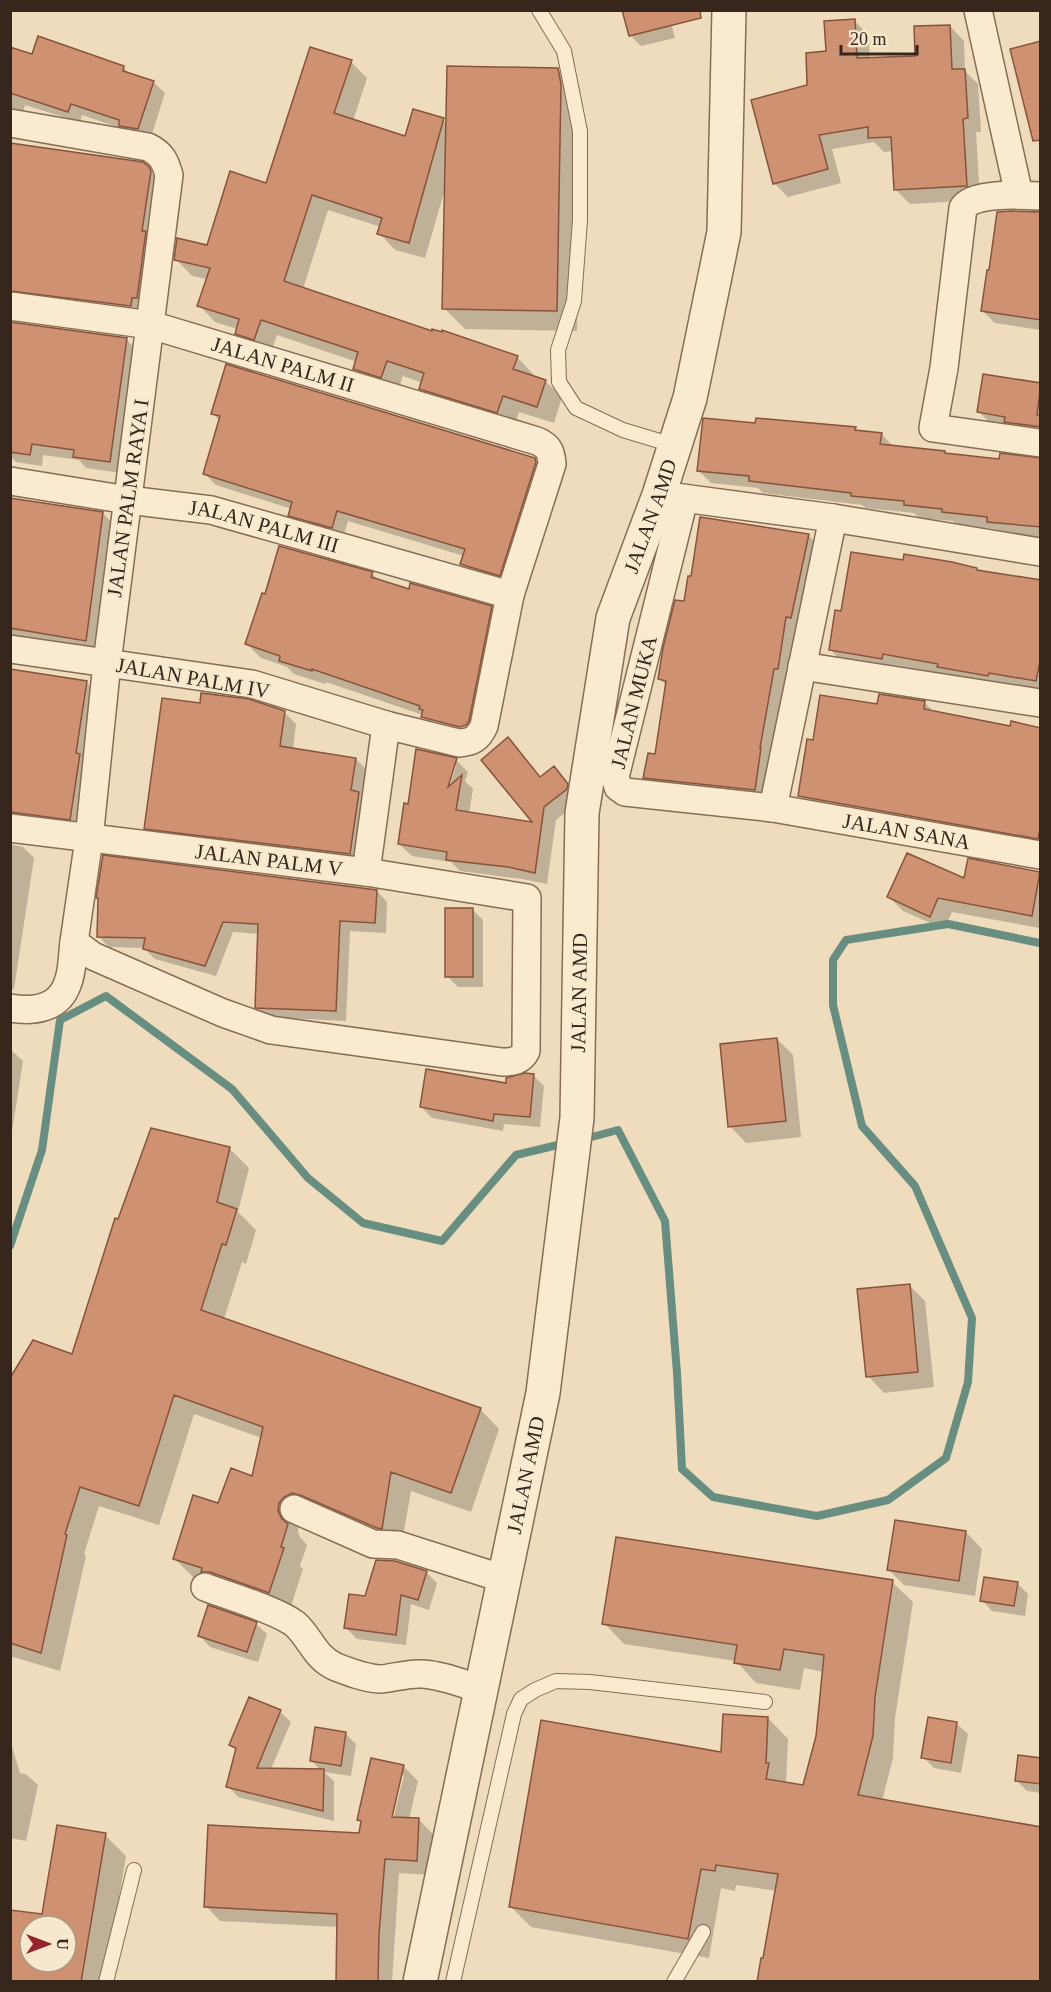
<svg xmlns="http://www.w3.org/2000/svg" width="1051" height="1992" viewBox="0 0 1051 1992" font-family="Georgia,serif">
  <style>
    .shadow { fill: #0003; fill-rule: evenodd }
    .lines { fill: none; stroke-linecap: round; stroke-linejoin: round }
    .stream { stroke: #688d81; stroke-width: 8 }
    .building { fill: #ce9171; stroke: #87543b; stroke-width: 1.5; fill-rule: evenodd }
    .service-casing { stroke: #876c56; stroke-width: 16 }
    .minor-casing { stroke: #876c56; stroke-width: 30 }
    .tertiary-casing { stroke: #876c56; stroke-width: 36 }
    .service { stroke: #faead0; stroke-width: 14 }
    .minor { stroke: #faead0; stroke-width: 27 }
    .tertiary { stroke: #faead0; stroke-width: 33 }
    .labels { text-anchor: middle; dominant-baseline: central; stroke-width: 4.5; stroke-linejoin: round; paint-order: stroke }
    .street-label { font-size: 21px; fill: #36261b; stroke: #f6e7cd }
  </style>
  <rect width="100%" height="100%" fill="#efdcbd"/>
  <path class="shadow" d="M668 10 675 38 641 46 630 35Z
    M854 20 868 35 870 59 917 57 950 26 964 41 965 71 978 84 981 132H976L980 200 910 204 896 190 893 151 884 152 874 142 832 149 841 183 788 197 774 183 809 86 828 53Z
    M10 48 33 56 123 67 131 75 153 82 165 93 150 140 132 137 123 129 82 115 80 122 25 105 21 119 10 123Z
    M351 62 367 78 353 121 406 138 443 120 447 124 558 70 579 91 582 106 577 331 465 329 444 308 445 189 425 258 395 250 379 233 381 227 328 210 303 289 433 333 517 357 533 374 532 377 545 381 562 397 554 423 519 412 514 428 437 405 421 389 423 383 403 376 397 393 371 385 355 369 357 362 277 335 270 355 253 350 236 333 237 329 215 322 199 305 207 279 192 276 176 259 208 247 267 185Z
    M10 144 142 163 162 184 142 317 10 306Z
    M1040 213V330L995 323 982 310Z
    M10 323 126 339 137 351 121 473 86 468 79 460 43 455 42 466 16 462 10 456Z
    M1040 384V436L989 422 979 412Z
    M212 413 533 458 544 469 510 585 473 575 462 564 464 556 348 521 343 538 301 526 290 515 292 509 216 485 205 474 220 421Z
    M756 424 855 429 858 432 881 434 894 447 944 452 947 455 1000 461 1040 460V538L1001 534 996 529 956 525 953 521 919 518 914 513 866 508 862 505 763 493 758 488 711 483 698 470Z
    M10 500 103 513 113 524 97 651 10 640Z
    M808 535 820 547 789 680 786 679 771 760 766 801 656 789 645 778 656 755 667 686 660 679 685 603Z
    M979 572 1040 581V691L950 678 945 674 894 665 893 669 841 661 830 649 842 612Z
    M372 574 380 581 410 590 491 608 505 621 481 736 437 731 423 715 326 682 325 684 294 674 287 667 261 658 247 644ZM429 718 468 727 467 730 433 722Z
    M10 670 86 682 97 693 81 830 10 828Z
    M925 703 935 713 1011 728 1040 729V848L811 807 799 796 814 742 878 706Z
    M284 712 296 724 293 750 356 759 367 770 361 865 157 840 145 828Z
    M508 739 542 778 553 768 579 797V801L556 820 547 884 522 879 460 871 451 862 412 856 399 844 409 806 456 760 468 772 465 781 473 789 469 814 535 825ZM453 766H456L447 795 444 794Z
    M10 844 23 847 34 858 14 989H10Z
    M969 860 1040 872V928L952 912 944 929 903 911 889 897 965 881Z
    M377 891 387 902 386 933 350 931 346 1021 266 1017 256 1007 259 934 233 932 216 976 155 959 144 948 109 947 98 936Z
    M472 909 483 920V987H458L447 976Z
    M777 1039 793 1055 801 1137 746 1143 730 1126Z
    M10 1049 23 1061 10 1144Z
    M533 1075 544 1086 540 1127 504 1124 503 1131 432 1118 421 1107 507 1085Z
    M229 1148 249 1168 238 1212 256 1230 246 1264 242 1262 224 1319 480 1409 499 1429 471 1512 411 1491 401 1548 299 1523 298 1532 300 1537 307 1545 300 1566 303 1569 289 1612 194 1578 175 1559 219 1504 253 1478 262 1438 194 1414 159 1525 99 1506 84 1554 86 1556 60 1671 10 1656V1381L73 1356 119 1221Z
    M909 1285 925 1301 934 1387 884 1393 868 1376Z
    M966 1532 982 1549 975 1596 904 1585 888 1569Z
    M426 1572 437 1583 429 1610 411 1604 406 1645 357 1639 346 1628 366 1598Z
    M892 1582 913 1602 895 1718 893 1758 882 1801 765 1960 777 1891 736 1885 735 1891 721 1888 709 1958 531 1927 510 1906 768 1718 788 1739 786 1782 804 1787 818 1736 824 1672 804 1668 800 1690 756 1683 736 1661 624 1644 604 1623Z
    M1017 1583 1028 1594 1025 1616 992 1611 982 1600Z
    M256 1624 267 1634 258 1662 210 1647 200 1636Z
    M250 1699 280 1712 291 1722 271 1769 321 1771 311 1760 345 1733 356 1744 351 1776 324 1772 334 1781V1821L238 1797 228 1786 237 1751 230 1745Z
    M929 1719 957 1724 968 1734 961 1773 934 1768 923 1757Z
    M10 1740 20 1773 27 1775 38 1785 26 1841 10 1838Z
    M1040 1760V1793L1027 1791 1016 1780Z
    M404 1767 418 1781 409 1819H418L433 1834 431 1875 399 1873 392 1982H337L339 1927 220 1921 206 1906 360 1834 362 1822 359 1819ZM400 1775H404L392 1824H389Z
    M105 1835 126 1856 105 1982H10V1911L43 1916ZM30 1926H66V1962H30Z"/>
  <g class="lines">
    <path class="stream" d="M584 1139 618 1130 665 1221 677 1373 682 1469 713 1497 817 1516 888 1500 946 1458 968 1382 972 1318 915 1186 862 1126 833 1005V960L846 940 948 924 1040 943
      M10 1246 42 1150 60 1020 106 996 232 1089 308 1178 363 1223 442 1241 516 1155 566 1143"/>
  </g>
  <path class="building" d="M622 10H700L701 18 629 36Z
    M855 19 857 58 915 56 914 26 950 25 952 69H965L968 118 963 119 967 186 894 190 891 137 868 138V127L819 135 828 169 773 184 751 100 807 85 806 53 826 51 824 21Z
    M38 36 124 66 123 71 154 81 138 129 119 126V120L71 104 68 112 10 93V47L32 54Z
    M1041 41V140L1033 141 1010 49Z
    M310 47 352 60 334 113 405 136 413 109 444 118 409 243 377 234 382 218 312 195 284 281 432 331V329L442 332V330L518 356 513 369 546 380 537 407 503 396 497 413 419 389 424 373 387 361 381 378 353 369 358 352 261 320 254 340 235 334 239 319 197 306 210 268 174 260 177 238 207 245 230 171 266 183Z
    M447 66 558 68 561 84 557 311 442 309Z
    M10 143 143 162 149 167 151 171 142 231H146L137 298H132L131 306 10 291Z
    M1011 211 1041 212V320L981 311 987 270H989L997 212Z
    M10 322 127 338 110 462 73 457 74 450 32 444 30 455 10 452Z
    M226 364 535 458 536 462 500 576 460 564 465 549 337 511 332 528 288 516 292 502 203 474 220 416 211 414Z
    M983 374 1041 383 1037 415H1041V427L1004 422 1005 417 977 412Z
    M703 418 755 423 756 418 856 427 855 430 882 433 880 444 945 451V453L999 459 1000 453 1041 458V527L987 522V517L942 512V509L904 505V501L851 496V493L749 481V476L697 471Z
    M10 498 103 512 86 641 10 628Z
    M700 517 809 534 791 618 786 617 778 669H774L760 748H761L755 790 643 778 648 753 655 754 666 681 658 679 663 648 675 600 684 601 688 576H691Z
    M279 546 373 572 371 577 409 589 410 583 492 606 469 721 466 725 460 727 421 717 423 710 419 709 420 706 312 669V671L279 661 280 656 245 644 262 593 265 594Z
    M851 552 903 560 904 554 952 562 977 568V570L1041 580V656L1036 681 989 673 988 676 937 667 938 664 883 654 882 659 829 650 835 610 841 611Z
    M10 669 87 681 76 753 80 754 70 820 10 812Z
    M201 693 249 699 285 711 280 746 356 758 351 790 359 792 350 854 144 829 162 698 200 703Z
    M879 694 925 701 924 709 1010 726 1011 721 1041 728V824L1038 839 798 796 807 739 813 740 820 695 877 704Z
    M508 737 540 777 554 766 568 784 567 789 544 807 535 873 508 867 446 860 447 852 398 844 404 803 408 804 416 749 457 758 448 787 462 775 456 810 532 822 481 760Z
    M907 853 964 878 968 858 1040 872 1032 916 938 898 930 917 887 897Z
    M103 855 377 890 375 923 340 921 336 1011 255 1008 258 924 223 922 205 966 143 949 145 938 97 937 98 898H96Z
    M445 908H473V977H445Z
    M777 1038 786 1121 728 1127 720 1044Z
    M426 1069 506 1083V1078L525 1073 534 1074 530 1117 494 1114 493 1121 420 1107Z
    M151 1128 230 1147 217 1202 237 1209 226 1245 222 1244 201 1310 481 1408 451 1493 391 1472 382 1529 377 1528 300 1495 292 1493 284 1497 279 1503 278 1511 282 1519 288 1524 281 1547 284 1548 269 1593 210 1572H201L202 1568 173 1559 193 1495 218 1503 231 1468 252 1476 263 1427 174 1395 139 1506 80 1487 65 1534 67 1535 41 1653 10 1643V1378L33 1340 72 1354 115 1218 118 1219Z
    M910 1284 918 1372 866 1377 857 1289Z
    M895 1520 966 1531 959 1581 887 1570Z
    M616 1537 893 1580 875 1697 873 1736 858 1795 1041 1827V1982H757L761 1958H763L778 1874 716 1865 715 1871 701 1869 688 1939 509 1907 541 1720 721 1752 723 1714 768 1717 766 1763H769L766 1779 803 1785 816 1736 824 1655 784 1649 780 1670 734 1663 737 1645 602 1624Z
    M376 1560 395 1561 427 1571 418 1600 401 1595 396 1635 344 1628 349 1594 365 1596Z
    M984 1577 1018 1582 1014 1606 980 1601Z
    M208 1605 257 1622 247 1652 198 1636Z
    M249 1697 281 1710 257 1768 324 1769 323 1811 226 1787 236 1748 229 1745Z
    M928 1717 957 1722 951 1763 921 1758Z
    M315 1727 346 1732 341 1766 310 1761Z
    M1018 1755 1041 1758V1784L1015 1781Z
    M371 1758 404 1765 392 1817 419 1818 417 1861 385 1859 379 1934 378 1982H336L337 1914 204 1907 208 1825 359 1833 361 1821 357 1820Z
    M57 1825 106 1833 81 1982H10V1910L42 1914ZM30 1926H66V1962H30Z"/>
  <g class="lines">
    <g class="service-casing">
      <path id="service" d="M539 10 564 51 580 131V220L574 301 558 350 559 382 576 408 623 430 676 446
        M106 1982 134 1870
        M453 1982 514 1714 521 1699 535 1690 556 1681 590 1682 765 1702
        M674 1982 703 1932"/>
    </g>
    <g class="minor-casing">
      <g id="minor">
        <path d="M978 10 1019 195"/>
        <path d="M10 123 148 147C162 154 165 161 169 175L107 663 89 839 74 942 93 956 223 1013 271 1030 502 1062C512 1062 521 1061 526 1051L527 898 366 872 10 828"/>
        <path d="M1040 196C1024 195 971 192 963 208L944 368 933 428 1040 443"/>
        <path id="s1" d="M10 306 151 325 537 441C549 446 551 452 552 464L510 595 484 726C478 739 472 742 459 743L386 725 252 684 10 649"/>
        <path id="s2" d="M10 481 128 500 211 510 510 595"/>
        <path d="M668 496 833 518 1040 552"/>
        <path id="s3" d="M684 499 615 777 618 787 625 792 773 808 1040 855"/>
        <path d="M802 666 1040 703"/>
        <path d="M773 808 833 518"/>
        <path d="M366 872 386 725"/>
        <path d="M10 1008C33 1012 58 1009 67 985 73 972 72 955 74 942"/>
        <path d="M294 1509 373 1544 398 1545 504 1579"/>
        <path d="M205 1587C228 1596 277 1610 295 1624 311 1638 314 1657 336 1667 349 1672 367 1679 381 1679 394 1678 408 1673 422 1674 442 1675 461 1683 480 1689"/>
      </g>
    </g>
    <g class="tertiary-casing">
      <g id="tertiary">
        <path id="s4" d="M420 1982 543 1393 577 1118 582 813 613 618 659 495 690 398 724 232 729 10"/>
      </g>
    </g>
    <use href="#service" class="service"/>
    <use href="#minor" class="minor"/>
    <use href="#tertiary" class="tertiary"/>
  </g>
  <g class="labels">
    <g class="street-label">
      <text stroke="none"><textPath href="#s1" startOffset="280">JALAN PALM II</textPath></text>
      <text transform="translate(128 498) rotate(-82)">JALAN PALM RAYA I</text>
      <text stroke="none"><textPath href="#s4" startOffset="1490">JALAN AMD</textPath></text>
      <text stroke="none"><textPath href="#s2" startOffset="258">JALAN PALM III</textPath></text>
      <text transform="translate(193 678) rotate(10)">JALAN PALM IV</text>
      <text transform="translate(634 702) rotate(-76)">JALAN MUKA</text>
      <text stroke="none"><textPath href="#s3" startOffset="590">JALAN SANA</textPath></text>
      <text transform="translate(269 860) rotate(7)">JALAN PALM V</text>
      <text stroke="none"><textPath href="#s4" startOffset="1004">JALAN AMD</textPath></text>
      <text stroke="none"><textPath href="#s4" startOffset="518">JALAN AMD</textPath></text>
    </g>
  </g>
  <rect width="1051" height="1992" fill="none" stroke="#36261b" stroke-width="24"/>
  <g transform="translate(48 1944) rotate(90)"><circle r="28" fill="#f6e7cd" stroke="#a99a86" stroke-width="1.5"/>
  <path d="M0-4.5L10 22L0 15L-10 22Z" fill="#97242d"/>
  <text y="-9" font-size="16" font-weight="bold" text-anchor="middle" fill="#36261b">U</text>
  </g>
  <path d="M841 45v9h76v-9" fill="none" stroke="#36261b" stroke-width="3"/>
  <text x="850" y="45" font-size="18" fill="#36261b" stroke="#f6e7cd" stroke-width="4.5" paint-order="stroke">20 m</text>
</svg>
